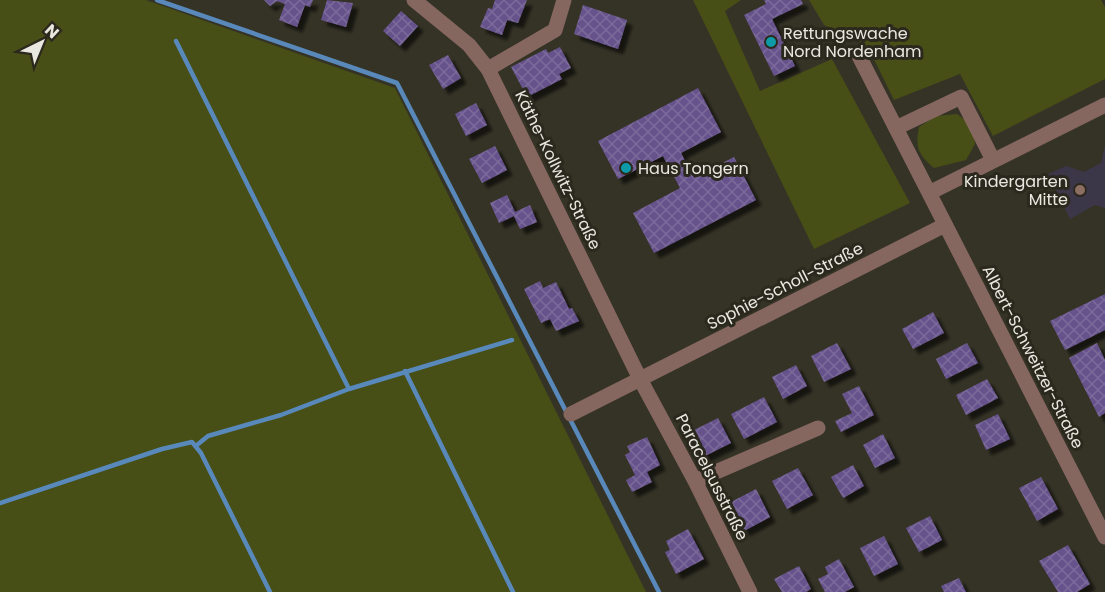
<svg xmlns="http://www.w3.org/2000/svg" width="1105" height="592" viewBox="0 0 1105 592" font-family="Poppins,sans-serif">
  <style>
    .education { fill: #3b3748 }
    .green { fill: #474e16 }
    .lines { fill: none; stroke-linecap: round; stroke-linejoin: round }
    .stream { stroke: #5889ba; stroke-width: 4.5 }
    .building { fill: url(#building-cross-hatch); filter: url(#shadow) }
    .minor { stroke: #866760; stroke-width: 15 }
    .culture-dot { fill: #0f9aa8; stroke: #2b291d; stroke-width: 2 }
    .education-dot { fill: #8d6e63; stroke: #2b291d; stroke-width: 2 }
    .labels { text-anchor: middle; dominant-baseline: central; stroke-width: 6; stroke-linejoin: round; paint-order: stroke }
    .poi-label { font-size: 16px; fill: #e9e8e0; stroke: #2b291d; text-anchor: start }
    .street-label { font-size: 16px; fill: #e9e8e0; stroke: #2b291d }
  </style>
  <defs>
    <pattern id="building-cross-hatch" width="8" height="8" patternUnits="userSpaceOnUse" patternTransform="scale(1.5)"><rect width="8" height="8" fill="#66528b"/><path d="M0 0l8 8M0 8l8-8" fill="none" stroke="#7c6b9b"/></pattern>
    <filter id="shadow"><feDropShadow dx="5.5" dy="5.5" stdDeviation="1.5" flood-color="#0009"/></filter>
  </defs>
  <rect width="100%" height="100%" fill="#353326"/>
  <path class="education" d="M1105 145V208L1095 205 1070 219 1048 174 1066 166 1084 172 1101 163Z"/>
  <path class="green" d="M0 0H146L395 88 646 592H0Z
    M693 0H741L725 11 760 91 832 59 910 203 814 249Z
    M809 0H1101L1105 7V79L993 136 960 74 894 100 868 47 824 25Z
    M957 114 972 125 975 144 966 160 934 168C918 155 915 147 919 127L936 116Z"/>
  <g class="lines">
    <path class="stream" d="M157 0 397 83 659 592
      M176 41 349 389
      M405 371 513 592
      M197 445 208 436 281 415 349 389 512 340
      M0 503 162 449 192 442 201 453 270 592"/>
  </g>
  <path class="building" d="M264 0H313L310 7 305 5 297 27 279 20 285 4 277 1 270 6Z
    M327 0 353 3 346 27 321 20Z
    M495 0H527L518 23 507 20 502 35 480 27 488 8 492 9Z
    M764 0H801L803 4 772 19 795 66 774 76 744 15 766 4Z
    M583 5 627 20 618 49 574 34Z
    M401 11 418 26 400 46 383 31Z
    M560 47 571 68 559 74 562 79 527 97 511 67 546 49 548 53Z
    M448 55 461 78 443 89 429 65Z
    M698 88 721 132 681 153 694 178 734 157 756 200 654 253 633 213 680 188 663 156 618 179 598 141Z
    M476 103 487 125 466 136 455 114Z
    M495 146 507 170 482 183 469 159Z
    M507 195 515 212 530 205 537 222 520 229 514 216 499 223 490 203Z
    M540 281 543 288 556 282 569 309 572 308 579 321 556 331 550 319 541 323 524 289Z
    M1105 294V330L1065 350 1050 321Z
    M933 312 944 333 913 349 902 329Z
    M837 343 851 369 824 382 811 356Z
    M967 343 978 363 946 379 936 359Z
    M1097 343 1105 360V413L1099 417 1069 358Z
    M796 365 807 386 783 399 772 377Z
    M987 379 998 398 966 415 956 395Z
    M859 386 874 415 841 432 835 421 852 413 842 394Z
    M764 397 777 422 744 439 731 414Z
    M998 414 1010 439 986 450 975 425Z
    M718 418 731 443 701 458 688 433Z
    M883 434 895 458 875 468 863 445Z
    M647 437 660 465 647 472 652 482 632 492 626 480 635 475 625 455 630 452 627 446Z
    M853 465 864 486 843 498 831 477Z
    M798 468 813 495 787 509 772 481Z
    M1041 477 1058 509 1037 521 1019 488Z
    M756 489 770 517 744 531 729 503Z
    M930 516 942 540 919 552 906 528Z
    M688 529 704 559 676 574 665 552 670 550 666 541Z
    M884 536 898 564 874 576 860 548Z
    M1068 545 1090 584 1077 592H1058L1039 561Z
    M839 559 854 587 845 592H825L818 579 828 574 825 567Z
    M799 566 811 589 806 592H782L774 579Z
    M959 578 966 592H944L941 586Z"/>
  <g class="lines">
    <path class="minor" d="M414 0 469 45 488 69 640 379 695 481 750 592
      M858 54 1105 537
      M488 69 555 30 564 0
      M896 128 961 97 993 160
      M929 193 1105 105
      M571 414 945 225
      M695 481 818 428"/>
  </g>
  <g class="culture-dot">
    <circle cx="771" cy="42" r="6"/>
    <circle cx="626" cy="168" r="6"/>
  </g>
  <circle class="education-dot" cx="1080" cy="190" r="6"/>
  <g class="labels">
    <g class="poi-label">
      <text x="783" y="33">Rettungswache<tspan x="783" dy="18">Nord Nordenham</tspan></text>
      <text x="638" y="168">Haus Tongern</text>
      <text x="1068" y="181" text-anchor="end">Kindergarten<tspan x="1068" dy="18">Mitte</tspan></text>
    </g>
    <g class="street-label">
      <text transform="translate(558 170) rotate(64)">Käthe-Kollwitz-Straße</text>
      <text transform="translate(785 286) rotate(-27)">Sophie-Scholl-Straße</text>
      <text transform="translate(1033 357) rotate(63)">Albert-Schweitzer-Straße</text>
      <text transform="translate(712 477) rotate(63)">Paracelsusstraße</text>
    </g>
  </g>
  <g transform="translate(42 42) rotate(43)" stroke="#2b291d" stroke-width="4.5" paint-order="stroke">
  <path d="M0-4.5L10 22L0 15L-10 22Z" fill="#e9e8e0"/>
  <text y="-9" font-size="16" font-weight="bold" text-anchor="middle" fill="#e9e8e0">N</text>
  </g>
</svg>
